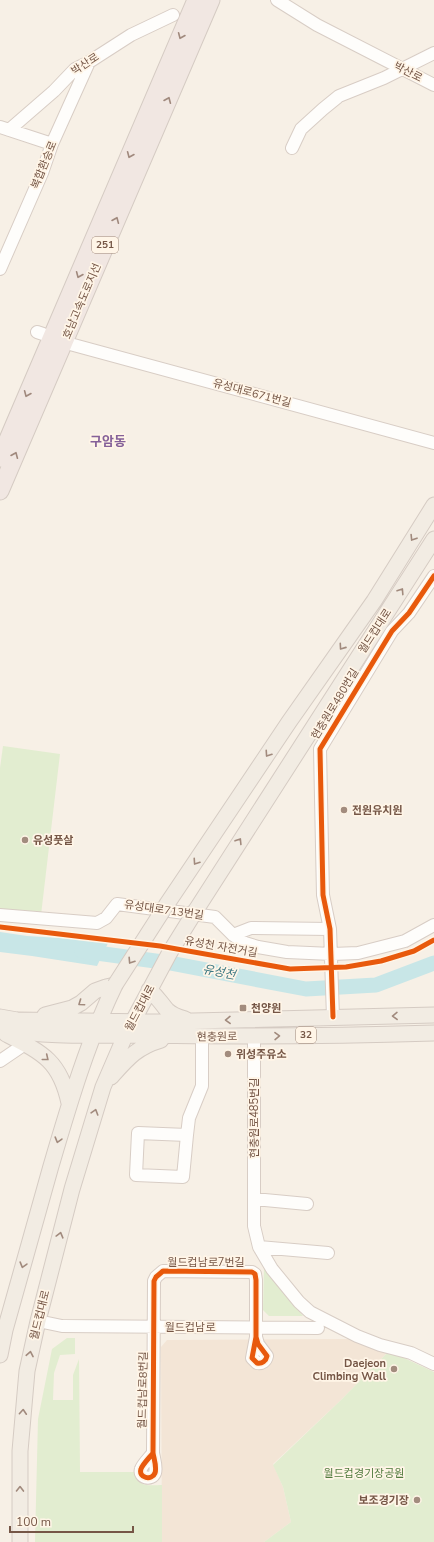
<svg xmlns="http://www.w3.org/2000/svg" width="434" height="1542" viewBox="0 0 434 1542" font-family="'Nunito Sans','Noto Sans KR',sans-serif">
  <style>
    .residential { fill: #f3e5d6 }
    .green { fill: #e2edd0 }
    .water { fill: #c8e6e7 }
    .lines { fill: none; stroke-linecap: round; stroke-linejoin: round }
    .river { stroke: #c8e6e7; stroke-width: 15 }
    .minor-casing { stroke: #d8cdc5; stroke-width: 14 }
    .major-casing { stroke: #d5cbc3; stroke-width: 17 }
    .highway-casing { stroke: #d5cbc3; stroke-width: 19 }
    .minor { stroke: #fefdfb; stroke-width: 12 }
    .major { stroke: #f2ece3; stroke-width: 15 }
    .highway { stroke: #f1e7e2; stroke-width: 17 }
    .major-bridge-casing { stroke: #d5cbc3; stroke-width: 17; stroke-linecap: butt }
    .major-bridge { stroke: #f2ece3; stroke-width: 15 }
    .cycleway-casing { stroke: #fff5e7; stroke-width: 8 }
    .cycleway { stroke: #e8590c; stroke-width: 5 }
    .oneway { stroke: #a0897d }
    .oneway2 { stroke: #a18a7d }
    .poi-dot { fill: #a28c7e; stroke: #fff5e7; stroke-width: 1.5 }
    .labels { text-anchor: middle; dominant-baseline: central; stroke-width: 3.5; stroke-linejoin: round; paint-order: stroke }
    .shield { fill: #fff5e7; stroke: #9e8676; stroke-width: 1 }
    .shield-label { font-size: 10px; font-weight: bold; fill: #755646 }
    .street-label { font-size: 11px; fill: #755646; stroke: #fff5e7 }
    .poi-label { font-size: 11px; font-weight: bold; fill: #755646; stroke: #fff5e7; text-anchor: start }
    .park-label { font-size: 11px; fill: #517b3e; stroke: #fff5e7 }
    .water-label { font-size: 12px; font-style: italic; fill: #3c7883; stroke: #fff5e7 }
    .quarter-label { font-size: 13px; font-weight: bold; fill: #856199; stroke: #fff5e7 }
  </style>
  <rect width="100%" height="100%" fill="#f7f0e6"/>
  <path class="residential" d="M352 1339 389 1351 341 1400 273 1464 283 1487 291 1522 264 1542H162L161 1347 167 1340Z"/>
  <path class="green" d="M3 746 60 754 41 915 0 911V768Z
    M264 1266 303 1316H269L263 1310Z
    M67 1338H75V1354L60 1355 54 1373 53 1400H73V1375L79 1359 80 1472H136C137 1475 138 1479 139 1481 143 1487 156 1485 162 1485V1542H35L38 1419 52 1349Z
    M389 1351 434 1372V1542H264L291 1522 283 1487 273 1465 341 1400Z"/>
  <path class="water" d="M0 932 27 936 109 941 97 966 32 956 0 952Z"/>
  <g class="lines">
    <path class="river" d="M82 951 170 963 306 989 376 985 434 963"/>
    <g class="minor-casing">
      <path id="minor" d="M277 0 317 25 434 85
        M0 127 52 144
        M9 130 54 91 75 69 89 62 131 35 173 15
        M292 148 301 129 323 109 339 96 384 78 434 53
        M0 269 42 173 52 144 89 62
        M37 332 43 334
        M70 344 434 443
        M0 915 97 923 106 918 117 904 215 917 233 935 245 943 258 947 287 952 332 954 358 953 405 941 434 925
        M233 935 251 928 330 929
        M333 1017 330 929 323 895 320 749 392 631 409 613 434 576
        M254 1036V1226L259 1247 272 1269 299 1302 310 1312 357 1336 380 1345 411 1353 434 1364
        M0 1061 25 1044
        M138 1133 187 1135 183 1177 136 1175Z
        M187 1135 189 1118 202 1086V1037
        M254 1199 307 1204
        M259 1247 328 1253
        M38 1321 62 1326 318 1328
        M153 1453C150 1457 142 1465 141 1469 138 1478 152 1481 155 1473 157 1467 154 1459 153 1453L154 1281 156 1277 163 1271 252 1272 255 1274 256 1280V1337L252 1358 257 1363C262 1364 266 1361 267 1356L258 1344 256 1337"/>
    </g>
    <g class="major-casing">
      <path id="major" d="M167 904 289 722 374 601 434 505
        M196 910 434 539
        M149 990C158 997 160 1002 167 1010 172 1015 178 1017 185 1019
        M45 1015 72 1008 81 1003 95 991 106 987 115 985
        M0 1017 17 1020 151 1022 434 1015
        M0 1028C47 1038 95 1035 142 1035 239 1037 337 1036 434 1033
        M6 1034C43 1053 60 1061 69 1103
        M111 1077C128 1058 137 1047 161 1040
        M0 1355 5 1330C20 1275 36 1221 51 1166 69 1105 87 1043 115 985
        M20 1542V1451L27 1371 38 1321 72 1189 103 1087 125 1036 170 952"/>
    </g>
    <g class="highway-casing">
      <path id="highway" d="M0 458 196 0
        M0 491 211 0"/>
    </g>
    <use href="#minor" class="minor"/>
    <use href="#major" class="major"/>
    <use href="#highway" class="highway"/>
    <g class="major-bridge-casing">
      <path id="major-bridge" d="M170 952 196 910
        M115 985 167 904"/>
    </g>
    <use href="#major-bridge" class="major-bridge"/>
    <g class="cycleway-casing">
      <path id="cycleway" d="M0 927 160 946 290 969 346 967 381 961 414 951 434 940
        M333 1017 330 929 323 895 320 749 392 631 409 613 434 576
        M153 1453C150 1457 142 1465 141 1469 138 1478 152 1481 155 1473 157 1467 154 1459 153 1453L154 1281 156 1277 163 1271 252 1272 255 1274 256 1280V1337L252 1358 257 1363C262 1364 266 1361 267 1356L258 1344 256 1337"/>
    </g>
    <use href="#cycleway" class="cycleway"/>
  </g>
  <defs><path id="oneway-chevron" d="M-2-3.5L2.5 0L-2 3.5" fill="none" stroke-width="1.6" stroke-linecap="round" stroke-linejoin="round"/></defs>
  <g class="oneway">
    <use href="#oneway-chevron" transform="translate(181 36) rotate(113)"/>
    <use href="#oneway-chevron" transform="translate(168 100) rotate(-67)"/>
    <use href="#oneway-chevron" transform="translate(130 155) rotate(113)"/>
    <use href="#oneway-chevron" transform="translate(116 220) rotate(-67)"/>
    <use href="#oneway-chevron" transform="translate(79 275) rotate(113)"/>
    <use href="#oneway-chevron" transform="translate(27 394) rotate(113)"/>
    <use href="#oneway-chevron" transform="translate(15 455) rotate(-67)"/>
  </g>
  <g class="oneway2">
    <use href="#oneway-chevron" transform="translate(413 538) rotate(122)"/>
    <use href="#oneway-chevron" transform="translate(401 591) rotate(-57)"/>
    <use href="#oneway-chevron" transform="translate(342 647) rotate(125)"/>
    <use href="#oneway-chevron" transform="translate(268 754) rotate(124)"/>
    <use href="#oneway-chevron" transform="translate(239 841) rotate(-58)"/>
    <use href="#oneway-chevron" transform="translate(196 862) rotate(124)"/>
    <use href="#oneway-chevron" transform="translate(131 961) rotate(123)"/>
    <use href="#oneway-chevron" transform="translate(81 1003) rotate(145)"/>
    <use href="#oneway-chevron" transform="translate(395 1016) rotate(179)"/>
    <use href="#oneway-chevron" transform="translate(228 1020) rotate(179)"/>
    <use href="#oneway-chevron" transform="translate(277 1036) rotate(-1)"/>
    <use href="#oneway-chevron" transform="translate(46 1058) rotate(39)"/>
    <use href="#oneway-chevron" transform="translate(95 1112) rotate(-73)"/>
    <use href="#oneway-chevron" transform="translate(58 1140) rotate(106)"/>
    <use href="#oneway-chevron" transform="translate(60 1235) rotate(-75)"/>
    <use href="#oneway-chevron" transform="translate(23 1265) rotate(106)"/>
    <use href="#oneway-chevron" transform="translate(30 1354) rotate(-79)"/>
    <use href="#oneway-chevron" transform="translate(23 1412) rotate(-86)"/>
    <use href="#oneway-chevron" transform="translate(20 1489) rotate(-89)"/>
  </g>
  <g class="poi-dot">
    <circle cx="344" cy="810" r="4"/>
    <circle cx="25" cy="840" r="4"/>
    <rect x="239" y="1004" width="8" height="8" rx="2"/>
    <circle cx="228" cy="1054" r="4"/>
    <circle cx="394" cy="1369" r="4"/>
    <circle cx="417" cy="1500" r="4"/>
  </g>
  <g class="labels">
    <g class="shield">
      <rect x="92" y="237" width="26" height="16" rx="3"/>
      <rect x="296" y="1027" width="20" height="16" rx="3"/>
    </g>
    <g class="shield-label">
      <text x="105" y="245">251</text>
      <text x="306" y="1035">32</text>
    </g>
    <g class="street-label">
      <text transform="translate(85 64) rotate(-33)">박산로</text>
      <text transform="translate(408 72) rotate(27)">박산로</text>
      <text transform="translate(44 165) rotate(-68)">복합환승로</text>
      <text transform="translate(82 301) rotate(-67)">호남고속도로지선</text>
      <text transform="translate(252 393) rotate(15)">유성대로671번길</text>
      <text transform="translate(375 631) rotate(-57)">월드컵대로</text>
      <text transform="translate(335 704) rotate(-59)">현충원로480번길</text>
      <text transform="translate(164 910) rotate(8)">유성대로713번길</text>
      <text transform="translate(221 947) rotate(10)">유성천 자전거길</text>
      <text transform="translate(140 1008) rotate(-62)">월드컵대로</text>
      <text transform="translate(217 1037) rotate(-1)">현충원로</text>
      <text transform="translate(254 1118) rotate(-90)">현충원로485번길</text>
      <text x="206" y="1262">월드컵남로7번길</text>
      <text transform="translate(40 1315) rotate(-76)">월드컵대로</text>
      <text x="190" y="1327">월드컵남로</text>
      <text transform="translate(143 1390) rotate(-89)">월드컵남로8번길</text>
    </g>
    <g class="poi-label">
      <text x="352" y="810">전원유치원</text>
      <text x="33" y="840">유성풋살</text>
      <text x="251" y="1008">천양원</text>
      <text x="236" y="1054">위성주유소</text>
      <text x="386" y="1363" text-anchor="end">Daejeon<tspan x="386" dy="13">Climbing Wall</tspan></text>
      <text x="409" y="1500" text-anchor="end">보조경기장</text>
    </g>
    <g class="park-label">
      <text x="364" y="1473">월드컵경기장공원</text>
    </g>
    <g class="water-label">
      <text transform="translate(219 972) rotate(11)">유성천</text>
    </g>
    <g class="quarter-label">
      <text x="108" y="442">구암동</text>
    </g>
  </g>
  <path d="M10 1526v6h123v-6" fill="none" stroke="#755646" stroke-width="2"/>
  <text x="16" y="1526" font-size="12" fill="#755646" stroke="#fff5e7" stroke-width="3" paint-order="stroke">100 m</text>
</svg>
